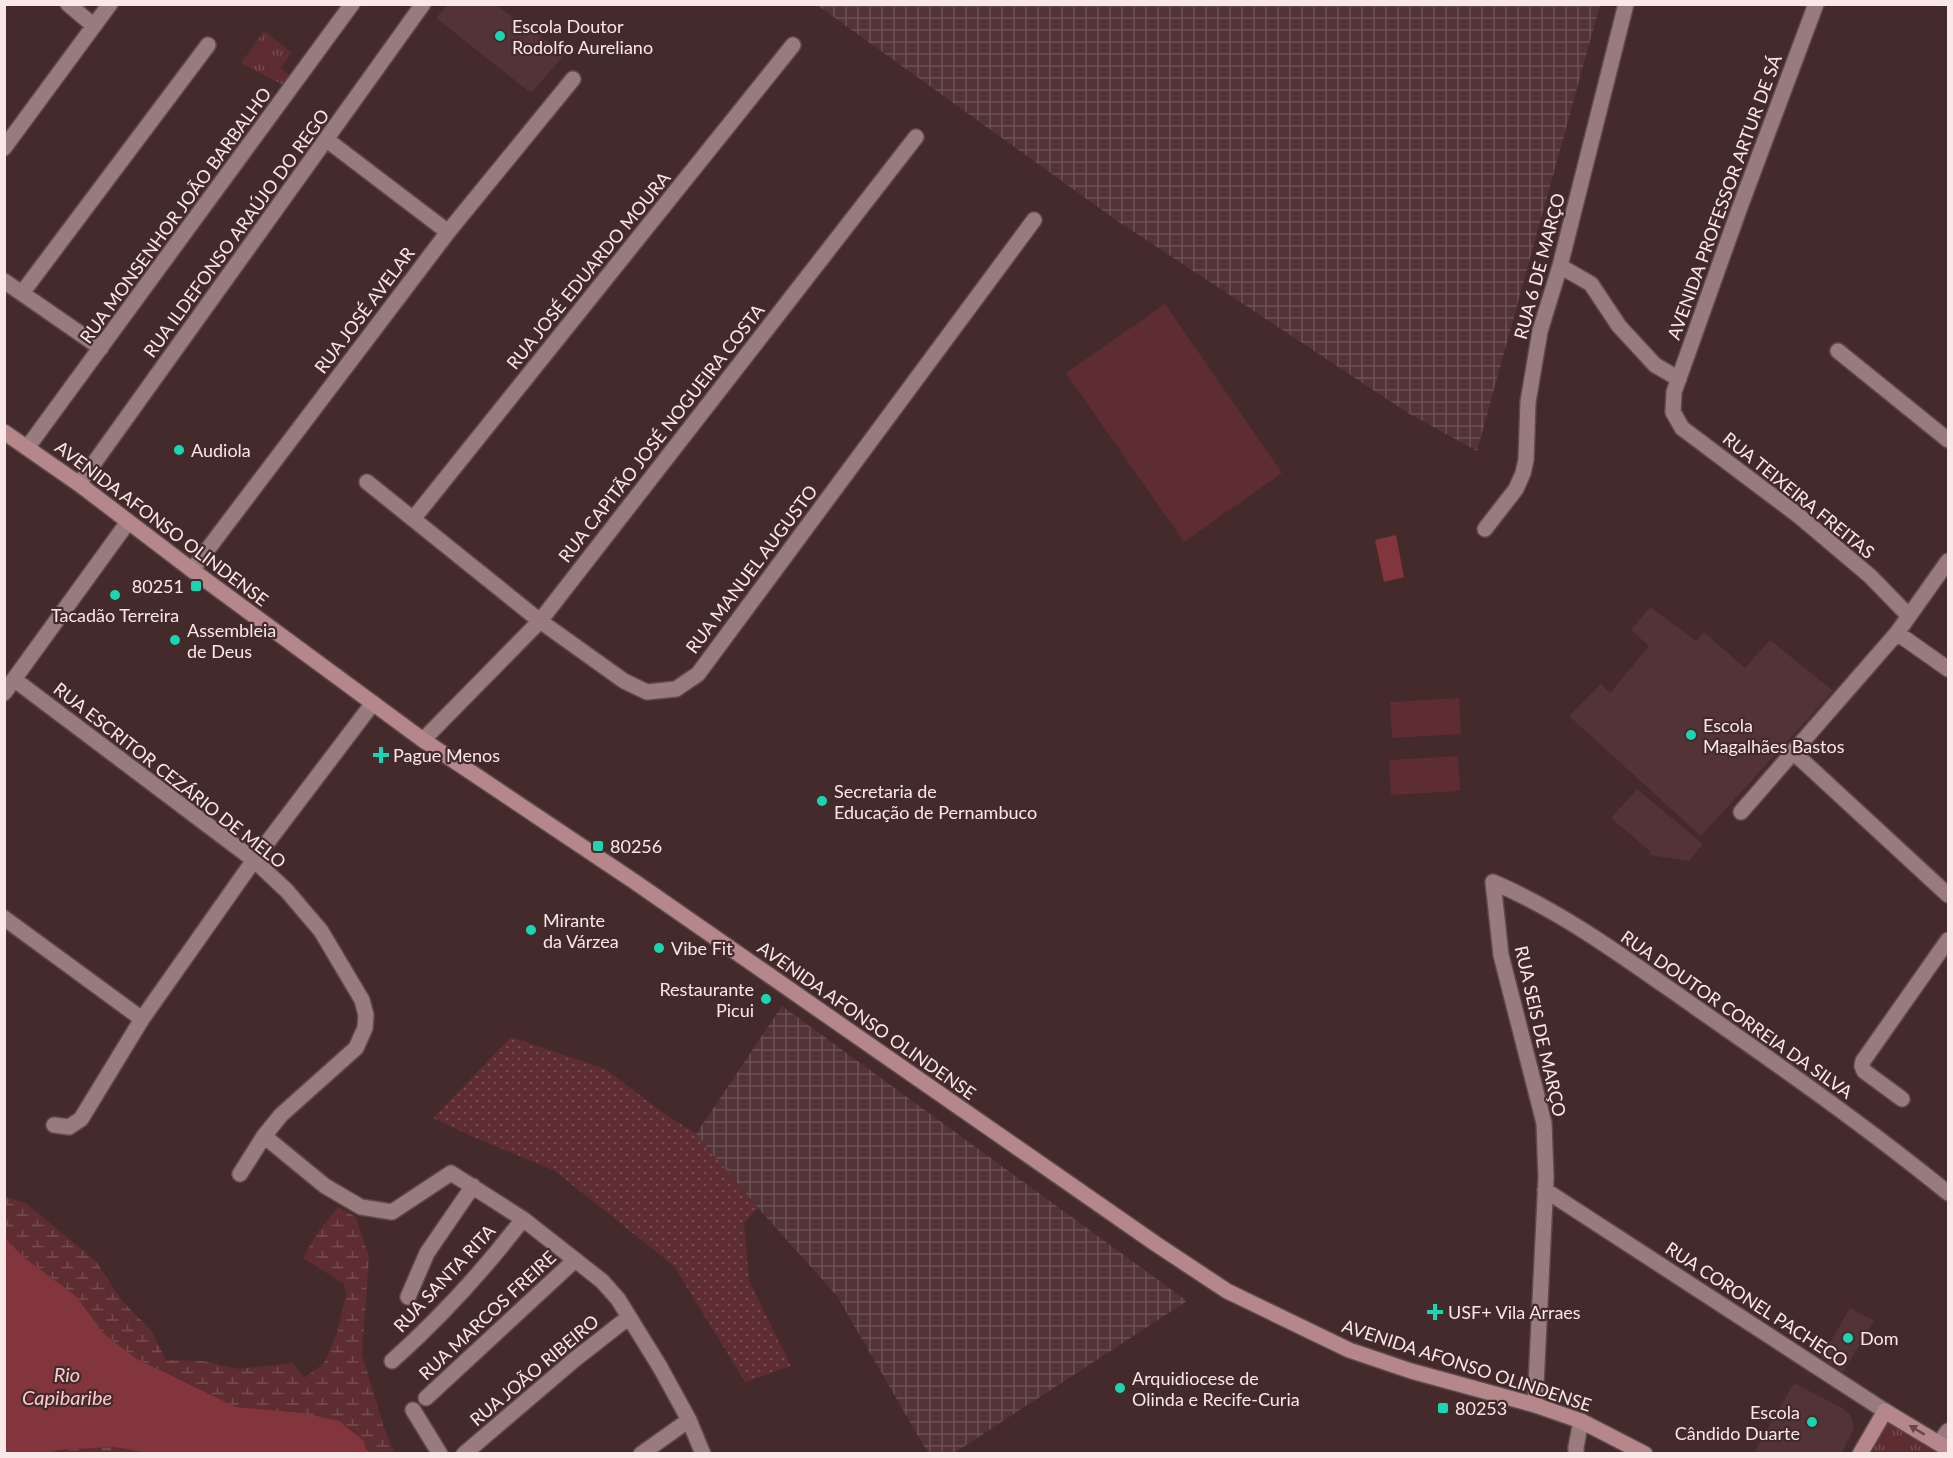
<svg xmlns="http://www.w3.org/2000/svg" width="1953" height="1458" viewBox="0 0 1953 1458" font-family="Lato,sans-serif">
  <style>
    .built { fill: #533335 }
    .industrial { fill: url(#industrial-grid) }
    .grass { fill: url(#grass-dots) }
    .forest { fill: url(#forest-firs) }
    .wetland { fill: url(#wetland-marsh) }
    .park { fill: url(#park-tufts) }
    .garden { fill: #5e2d31 }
    .water { fill: #83353e }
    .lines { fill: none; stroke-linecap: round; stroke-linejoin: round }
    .minor-casing { stroke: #5f4a4b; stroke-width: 18 }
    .tertiary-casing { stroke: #5f4a4b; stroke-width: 18 }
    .secondary-casing { stroke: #5f4a4b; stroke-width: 18 }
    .minor { stroke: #9a7b7d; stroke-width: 15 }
    .tertiary { stroke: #9a7b7d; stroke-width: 15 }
    .secondary { stroke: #b6878a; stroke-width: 15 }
    .oneway { fill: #664648 }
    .poi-dot { fill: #1ad5b2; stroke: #442a2b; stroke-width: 2 }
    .labels { text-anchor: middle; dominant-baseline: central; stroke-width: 4.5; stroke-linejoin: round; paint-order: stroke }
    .poi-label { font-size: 18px; fill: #fae8e9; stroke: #442a2b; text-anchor: start }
    .street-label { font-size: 18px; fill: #fae8e9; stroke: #442a2b }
    .water-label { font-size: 20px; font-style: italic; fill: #fbcacc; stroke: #442a2b }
  </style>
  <defs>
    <pattern id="industrial-grid" width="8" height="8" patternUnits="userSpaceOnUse" patternTransform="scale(1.5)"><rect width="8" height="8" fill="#533335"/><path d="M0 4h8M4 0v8" fill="none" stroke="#6d5152"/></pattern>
    <pattern id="grass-dots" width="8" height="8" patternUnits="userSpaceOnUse" patternTransform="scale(1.5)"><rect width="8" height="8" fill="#5e2d31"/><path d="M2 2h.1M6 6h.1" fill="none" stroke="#764b4f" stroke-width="1.8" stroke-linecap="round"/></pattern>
    <pattern id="forest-firs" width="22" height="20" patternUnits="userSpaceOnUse" patternTransform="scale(1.5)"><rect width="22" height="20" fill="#5e2d31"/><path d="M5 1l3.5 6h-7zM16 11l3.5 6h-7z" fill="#764b4f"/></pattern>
    <pattern id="wetland-marsh" width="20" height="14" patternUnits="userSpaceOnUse" patternTransform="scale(1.5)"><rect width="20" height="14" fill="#5e2d31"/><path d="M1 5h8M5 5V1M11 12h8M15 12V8" fill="none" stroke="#764b4f"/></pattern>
    <pattern id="park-tufts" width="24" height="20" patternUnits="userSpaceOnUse" patternTransform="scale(1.5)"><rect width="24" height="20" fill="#5e2d31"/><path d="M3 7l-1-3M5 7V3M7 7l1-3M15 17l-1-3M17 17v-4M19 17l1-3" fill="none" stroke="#764b4f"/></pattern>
  </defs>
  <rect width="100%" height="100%" fill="#442a2b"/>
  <path class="built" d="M447 5H496L565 54 531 93 436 18Z
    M1650 607 1696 641 1704 632 1745 668 1770 640 1833 691 1701 836 1569 716 1601 684 1610 693 1649 646 1631 630Z
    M1637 789 1703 844 1689 861 1649 855 1651 852 1611 818Z
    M1850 1308 1874 1321 1843 1372 1821 1358Z
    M1794 1383 1842 1408 1851 1416 1854 1428 1842 1453H1754Z"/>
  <path class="industrial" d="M817 5H1600L1477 451 1408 413 1116 220Z
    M782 1006 1187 1301 954 1453H928L837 1296 758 1208 696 1134Z"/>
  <path class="grass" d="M511 1037 605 1069 662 1112 696 1134 758 1208 744 1223 749 1281 791 1366 745 1382 674 1266 555 1171 473 1137 433 1118Z"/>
  <path class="forest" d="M114 1447 156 1453 49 1454 59 1450Z"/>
  <path class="wetland" d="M4 1196 27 1204 96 1261 122 1301 151 1330 166 1360 203 1361 239 1369 293 1363 304 1378 324 1363 337 1333 346 1295 344 1284 303 1258 317 1233 338 1207 356 1217 369 1257 362 1354 384 1428 395 1453H367L364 1441 303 1413 236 1407 137 1359 104 1334 76 1296 26 1259 5 1239Z"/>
  <path class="park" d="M264 31 292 53 280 68 295 80 285 86 241 63Z
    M1885 1411 1948 1453 1860 1454Z"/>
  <path class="garden" d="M1165 304 1282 473 1184 542 1066 373Z
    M1459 698 1461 734 1392 738 1390 702Z
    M1458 756 1460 791 1391 795 1389 760Z"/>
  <path class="water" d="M1396 535 1404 577 1384 582 1375 540Z
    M5 1239 26 1259 76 1296 104 1334 137 1359 236 1407 303 1413 339 1421 364 1441 367 1453 156 1454 114 1447 59 1450 49 1453H5Z"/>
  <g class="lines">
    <g class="minor-casing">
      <path id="minor" d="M68 4 94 26
        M1816 4 1740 207 1674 392 1673 412 1682 428 1799 516 1870 576 1909 616
        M327 140 448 232
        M4 148 110 4
        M1560 266 1591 284 1619 326 1655 365 1679 379
        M4 281 101 348
        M22 293 208 45
        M1838 351 1948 440
        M27 448 352 4
        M367 482 540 621 624 681 647 692 676 689 698 674 1034 220
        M79 484 423 4
        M413 519 793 45
        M1485 529 1516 489 1523 473 1526 460 1528 402 1540 331 1560 266 1626 4
        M192 570 448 232 573 79
        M1897 633 1948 669
        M15 680 254 860 287 891 321 931 362 1000 366 1015 365 1028 356 1048 281 1115 264 1136 240 1174
        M4 693 128 522
        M423 740 540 621 916 137
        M1792 751 1948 895
        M1741 812 1897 633 1948 561
        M1493 882C1567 914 1632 963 1698 1009 1783 1068 1868 1128 1948 1193
        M1493 882 1501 955 1544 1123 1546 1178 1535 1405
        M4 918 142 1019
        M1902 1099 1864 1071 1862 1066 1863 1061 1948 940
        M54 1125 69 1127 81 1119 142 1019 254 860 373 703
        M264 1136 325 1186 361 1207 392 1212 451 1173 523 1219 602 1281 618 1299 660 1367 689 1420 703 1454
        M1545 1190 1885 1411
        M408 1297 427 1253 473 1186
        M392 1361C440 1318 484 1270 523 1219
        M426 1398 575 1260
        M413 1410 440 1454
        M464 1454 574 1360 629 1317
        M641 1454 689 1420
        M1576 1454V1447L1581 1421"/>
    </g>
    <g class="tertiary-casing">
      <path id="tertiary" d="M1939 1443 1948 1431"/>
    </g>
    <g class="secondary-casing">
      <path id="secondary" d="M4 432 79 484 192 570 423 740 635 882 1156 1244 1227 1291 1349 1350 1411 1371 1535 1405 1581 1421 1645 1454
        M1860 1454 1885 1411 1948 1449"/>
    </g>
    <use href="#minor" class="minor"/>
    <use href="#tertiary" class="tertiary"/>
    <use href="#secondary" class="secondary"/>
  </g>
  <defs><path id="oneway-solid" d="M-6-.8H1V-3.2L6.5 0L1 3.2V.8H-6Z" transform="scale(1.5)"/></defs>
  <use class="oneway" href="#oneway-solid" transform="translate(1917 1430) rotate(-149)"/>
  <g class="poi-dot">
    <circle cx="500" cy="36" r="6"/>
    <circle cx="179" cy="450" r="6"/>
    <rect x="190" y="580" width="12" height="12" rx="3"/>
    <circle cx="115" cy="595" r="6"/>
    <circle cx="175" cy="640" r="6"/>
    <circle cx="1691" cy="735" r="6"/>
    <path d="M378 746h6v6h6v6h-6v6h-6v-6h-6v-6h6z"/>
    <circle cx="822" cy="801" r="6"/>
    <rect x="592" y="840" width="12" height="12" rx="3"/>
    <circle cx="531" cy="930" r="6"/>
    <circle cx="659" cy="948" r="6"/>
    <circle cx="766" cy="999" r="6"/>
    <path d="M1432 1303h6v6h6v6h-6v6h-6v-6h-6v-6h6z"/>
    <circle cx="1848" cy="1338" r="6"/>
    <circle cx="1120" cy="1388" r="6"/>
    <rect x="1437" y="1402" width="12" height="12" rx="3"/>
    <circle cx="1812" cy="1422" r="6"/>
  </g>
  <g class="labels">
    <g class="poi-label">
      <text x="512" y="26">Escola Doutor<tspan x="512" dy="21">Rodolfo Aureliano</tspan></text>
      <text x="191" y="450">Audiola</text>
      <text x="184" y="586" text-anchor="end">80251</text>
      <text x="115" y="615" text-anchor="middle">Tacadão Terreira</text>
      <text x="187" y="630">Assembleia<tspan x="187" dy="21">de Deus</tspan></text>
      <text x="1703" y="725">Escola<tspan x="1703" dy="21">Magalhães Bastos</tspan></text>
      <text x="393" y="755">Pague Menos</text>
      <text x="834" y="791">Secretaria de<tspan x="834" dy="21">Educação de Pernambuco</tspan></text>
      <text x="610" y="846">80256</text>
      <text x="543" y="920">Mirante<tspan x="543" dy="21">da Várzea</tspan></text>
      <text x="671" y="948">Vibe Fit</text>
      <text x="754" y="989" text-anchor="end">Restaurante<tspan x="754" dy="21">Picui</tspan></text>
      <text x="1448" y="1312">USF+ Vila Arraes</text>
      <text x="1860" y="1338">Dom</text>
      <text x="1132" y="1378">Arquidiocese de<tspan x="1132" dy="21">Olinda e Recife-Curia</tspan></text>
      <text x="1455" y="1408">80253</text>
      <text x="1800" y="1412" text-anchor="end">Escola<tspan x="1800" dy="21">Cândido Duarte</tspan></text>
    </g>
    <g class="street-label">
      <text transform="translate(1724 197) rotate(-70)">AVENIDA PROFESSOR ARTUR DE SÁ</text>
      <text transform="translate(175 215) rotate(-54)">RUA MONSENHOR JOÃO BARBALHO</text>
      <text transform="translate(236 233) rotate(-54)">RUA ILDEFONSO ARAÚJO DO REGO</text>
      <text transform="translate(1539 266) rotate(-75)">RUA 6 DE MARÇO</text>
      <text transform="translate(588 270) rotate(-51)">RUA JOSÉ EDUARDO MOURA</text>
      <text transform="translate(364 310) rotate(-53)">RUA JOSÉ AVELAR</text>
      <text transform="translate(661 433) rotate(-52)">RUA CAPITÃO JOSÉ NOGUEIRA COSTA</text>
      <text transform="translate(1799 495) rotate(39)">RUA TEIXEIRA FREITAS</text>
      <text transform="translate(162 523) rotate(37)">AVENIDA AFONSO OLINDENSE</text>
      <text transform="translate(751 569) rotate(-53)">RUA MANUEL AUGUSTO</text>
      <text transform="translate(170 775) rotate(38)">RUA ESCRITOR CEZÁRIO DE MELO</text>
      <text transform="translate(1737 1014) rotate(35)">RUA DOUTOR CORREIA DA SILVA</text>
      <text transform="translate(867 1020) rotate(35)">AVENIDA AFONSO OLINDENSE</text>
      <text transform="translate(1541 1031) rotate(77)">RUA SEIS DE MARÇO</text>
      <text transform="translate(444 1278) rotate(-47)">RUA SANTA RITA</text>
      <text transform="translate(1757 1304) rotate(33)">RUA CORONEL PACHECO</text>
      <text transform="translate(487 1315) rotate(-43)">RUA MARCOS FREIRE</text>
      <text transform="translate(1467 1365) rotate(18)">AVENIDA AFONSO OLINDENSE</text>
      <text transform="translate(534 1370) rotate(-40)">RUA JOÃO RIBEIRO</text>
    </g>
    <g class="water-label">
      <text x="67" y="1374">Rio<tspan x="67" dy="23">Capibaribe</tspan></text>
    </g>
  </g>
  <rect width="1953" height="1458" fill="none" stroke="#fae8e9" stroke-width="12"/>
</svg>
